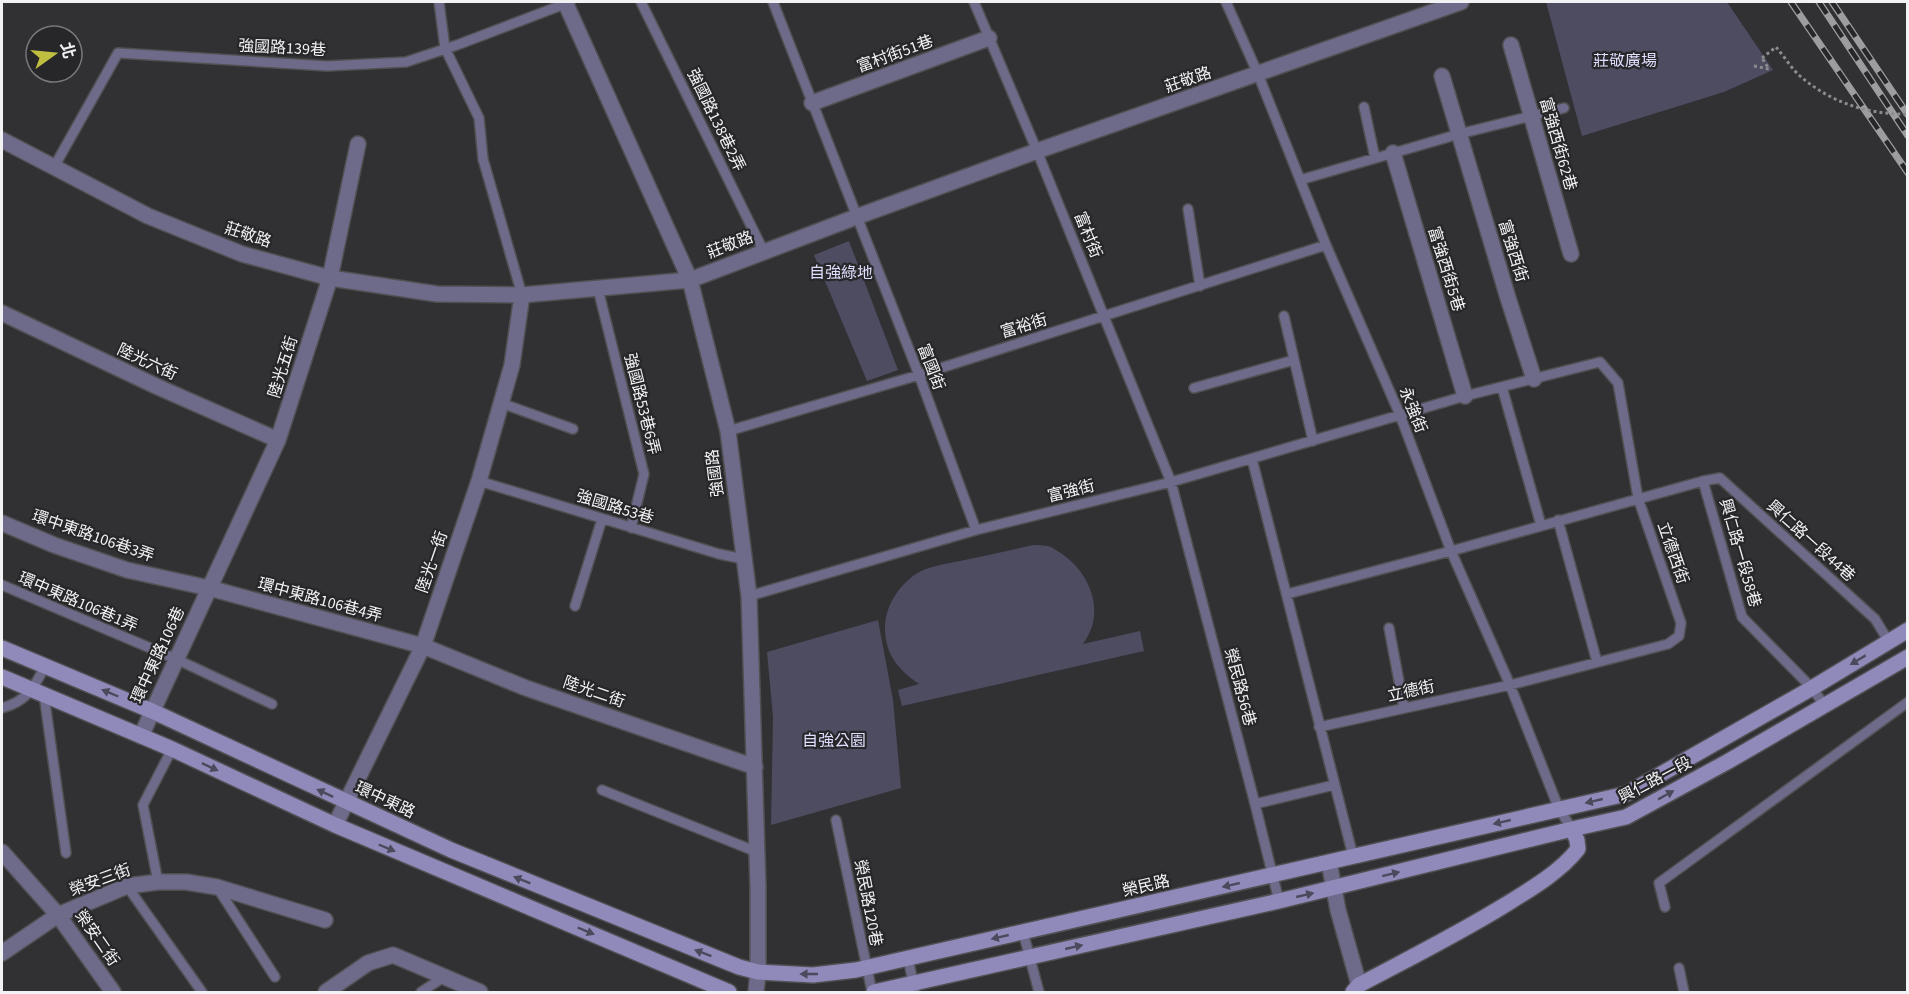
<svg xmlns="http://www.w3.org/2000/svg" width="1909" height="994" viewBox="0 0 1909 994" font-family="'Source Sans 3','Noto Sans TC',sans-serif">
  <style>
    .green { fill: #4d4c61 }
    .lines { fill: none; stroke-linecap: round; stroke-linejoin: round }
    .lane-casing { stroke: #505053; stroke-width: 12 }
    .street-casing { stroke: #505053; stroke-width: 18 }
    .secondary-casing { stroke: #505053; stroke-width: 18 }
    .path { stroke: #8c8c8f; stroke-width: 3; stroke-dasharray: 3 3; stroke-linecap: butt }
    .lane { stroke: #6d6b89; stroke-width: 9 }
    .street { stroke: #6d6b89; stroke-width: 15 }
    .secondary { stroke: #8f8aba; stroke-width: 15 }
    .rail-casing { stroke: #9d9d9f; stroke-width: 7 }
    .rail { stroke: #27272a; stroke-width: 4.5; stroke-dasharray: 14; stroke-linecap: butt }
    .path-bridge { stroke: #8c8c8f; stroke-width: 3; stroke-dasharray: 3 3; stroke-linecap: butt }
    .oneway { fill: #4b4a5c }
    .labels { text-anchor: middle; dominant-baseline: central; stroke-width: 4.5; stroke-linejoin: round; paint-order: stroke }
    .street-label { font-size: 16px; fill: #f2f2f4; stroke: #27272a }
    .park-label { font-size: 16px; fill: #e0defe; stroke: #27272a }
  </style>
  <rect width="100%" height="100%" fill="#313134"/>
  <path class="green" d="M1546 2H1727L1773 70 1724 92 1582 136Z
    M849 241 898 370 867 381 814 255Z
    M1033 545C1037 545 1042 545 1047 546 1051 546 1055 550 1059 552 1083 567 1099 595 1093 623 1091 631 1087 638 1083 644L1140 631 1144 651 902 706 898 690 919 684C899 670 885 655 885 628 885 607 898 586 916 574 928 566 946 564 960 561 984 556 1008 551 1033 545Z
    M878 620 893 700 901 788 771 825 773 717 767 652Z"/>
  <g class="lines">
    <g class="lane-casing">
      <path id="lane" d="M439 2 445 48 479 118 483 159 522 295
        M641 2 764 252
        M773 2 919 375 976 530
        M974 2 1037 151 1171 482 1255 804 1279 901
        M1226 2 1258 74 1326 245 1400 415 1451 551 1510 685 1559 809 1572 829
        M1364 107 1375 158
        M54 167 118 53 327 66 406 62 457 45 570 2
        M1300 180 1459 134 1564 108
        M1188 209 1200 286
        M598 289 644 474 631 528
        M1284 316 1313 441
        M1502 387 1541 525
        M1194 388 1294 360
        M501 403 573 429
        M728 431 919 375 1326 245
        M1252 459 1353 856
        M479 481 719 554 744 559
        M1703 481 1720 478 1875 619 1889 642
        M1558 520 1597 662
        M2 585 176 659 272 704
        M1287 594 1451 551 1703 481 1742 617 1812 688 1825 706
        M749 596 976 530 1171 482 1465 396 1600 362 1618 383 1638 498 1681 623 1679 636 1668 644 1510 685 1319 727
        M575 606 602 519
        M1389 628 1404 708
        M44 695 66 853
        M2 708C27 701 34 688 45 666
        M602 790 757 852
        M1255 804 1334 785
        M836 820 872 992
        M158 882 143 805 172 749
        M127 886 202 992
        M217 887 275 977
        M1665 907 1659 883 1908 702
        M1023 932 1039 992
        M908 958 915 992
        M1679 968 1684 992
        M421 992 444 977"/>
    </g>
    <g class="street-casing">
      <path id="street" d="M565 2 690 280 728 431 749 596 758 887V972L756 992
        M1511 45 1571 254
        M1442 76 1508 298 1534 379
        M812 103 989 38
        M2 140 148 216 242 254 330 278 437 294 522 295 690 280 856 217 1037 151 1461 2
        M1393 153 1465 396
        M2 313 158 387 278 440
        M2 523 54 545 127 570 209 588 423 646 526 688 755 767
        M141 736 278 440 330 278 358 144
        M335 825 423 646 479 481 512 365 522 295
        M2 852 58 915 113 992
        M1329 862 1338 910 1359 985
        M2 953 58 915 127 886 158 882H186L217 887 325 920
        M326 992 368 963 393 955 480 992"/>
    </g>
    <g class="secondary-casing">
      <path id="secondary" d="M2 648 152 711 451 850 739 967 758 972 813 975 856 970 1626 794 1812 688 1908 630
        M2 677 172 749 335 825 729 992
        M874 992 1279 901 1572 829 1626 817 1727 762 1908 657
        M1353 992 1359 985C1408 959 1458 934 1505 905 1531 889 1560 872 1578 849L1577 840 1572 829"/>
    </g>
    <path class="path" d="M1754 66 1769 69 1762 58"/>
    <use href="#lane" class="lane"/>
    <use href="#street" class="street"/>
    <use href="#secondary" class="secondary"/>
    <g class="rail-casing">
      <path id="rail" d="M1791 2 1908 173
        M1819 2 1908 136
        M1832 2 1908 115"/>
    </g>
    <use href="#rail" class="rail"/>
    <path class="path-bridge" d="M1762 58 1776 47C1784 56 1791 68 1800 76 1830 102 1868 115 1908 114"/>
  </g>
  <defs><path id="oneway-solid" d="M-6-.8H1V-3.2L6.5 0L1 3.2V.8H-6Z" transform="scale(1.5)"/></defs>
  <g class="oneway">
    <use href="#oneway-solid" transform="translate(1858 660) rotate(149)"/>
    <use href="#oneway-solid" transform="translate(110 693) rotate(-157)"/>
    <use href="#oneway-solid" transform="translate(210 767) rotate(25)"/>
    <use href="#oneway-solid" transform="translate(325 793) rotate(-155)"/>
    <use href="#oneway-solid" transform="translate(1666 795) rotate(-29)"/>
    <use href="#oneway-solid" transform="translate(1594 801) rotate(167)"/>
    <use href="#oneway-solid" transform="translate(1502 822) rotate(167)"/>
    <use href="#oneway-solid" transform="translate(387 848) rotate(23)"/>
    <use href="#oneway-solid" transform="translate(1391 874) rotate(-14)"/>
    <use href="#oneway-solid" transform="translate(522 880) rotate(-158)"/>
    <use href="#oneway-solid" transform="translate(1231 885) rotate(167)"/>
    <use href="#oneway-solid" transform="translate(1305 895) rotate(-13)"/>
    <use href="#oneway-solid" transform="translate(586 931) rotate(23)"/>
    <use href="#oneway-solid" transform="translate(1000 937) rotate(167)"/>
    <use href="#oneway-solid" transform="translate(1074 947) rotate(-13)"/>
    <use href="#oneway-solid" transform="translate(703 953) rotate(-159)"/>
    <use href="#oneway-solid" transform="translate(809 974) rotate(-180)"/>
  </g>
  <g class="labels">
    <g class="street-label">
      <text transform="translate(282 48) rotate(3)">強國路139巷</text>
      <text transform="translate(895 54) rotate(-20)">富村街51巷</text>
      <text transform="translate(1188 80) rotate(-19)">莊敬路</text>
      <text transform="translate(716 120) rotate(64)">強國路138巷2弄</text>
      <text transform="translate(1558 144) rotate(74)">富強西街62巷</text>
      <text transform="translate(248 235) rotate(18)">莊敬路</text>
      <text transform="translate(1088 235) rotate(68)">富村街</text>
      <text transform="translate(730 245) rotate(-21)">莊敬路</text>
      <text transform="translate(1513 251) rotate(73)">富強西街</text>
      <text transform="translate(1446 269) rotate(73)">富強西街5巷</text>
      <text transform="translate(1024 326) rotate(-17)">富裕街</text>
      <text transform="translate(147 362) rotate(25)">陸光六街</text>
      <text transform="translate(283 367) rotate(-73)">陸光五街</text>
      <text transform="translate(931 367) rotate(69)">富國街</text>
      <text transform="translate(642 404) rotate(76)">強國路53巷6弄</text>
      <text transform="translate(1413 410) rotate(68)">永強街</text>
      <text transform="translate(715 473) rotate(-97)">強國路</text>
      <text transform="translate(1071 491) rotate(-14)">富強街</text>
      <text transform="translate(615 507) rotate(17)">強國路53巷</text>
      <text transform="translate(93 536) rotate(19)">環中東路106巷3弄</text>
      <text transform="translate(1811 541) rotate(42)">興仁路一段44巷</text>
      <text transform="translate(1673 553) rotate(71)">立德西街</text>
      <text transform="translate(1740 553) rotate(74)">興仁路一段58巷</text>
      <text transform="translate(432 562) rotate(-71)">陸光一街</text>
      <text transform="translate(320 600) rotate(15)">環中東路106巷4弄</text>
      <text transform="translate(78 602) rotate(23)">環中東路106巷1弄</text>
      <text transform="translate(158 655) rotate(-65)">環中東路106巷</text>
      <text transform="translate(1240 687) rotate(75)">榮民路56巷</text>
      <text transform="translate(1411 691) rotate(-12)">立德街</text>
      <text transform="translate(594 692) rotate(19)">陸光二街</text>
      <text transform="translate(1655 780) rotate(-28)">興仁路一段</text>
      <text transform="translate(385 800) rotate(25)">環中東路</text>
      <text transform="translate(100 880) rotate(-20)">榮安三街</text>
      <text transform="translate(1146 886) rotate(-13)">榮民路</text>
      <text transform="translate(868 903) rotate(79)">榮民路120巷</text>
      <text transform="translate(97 938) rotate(55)">榮安二街</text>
    </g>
    <g class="park-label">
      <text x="1625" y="61">莊敬廣場</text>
      <text x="841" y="273">自強綠地</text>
      <text x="834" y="741">自強公園</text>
    </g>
  </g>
  <rect width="1909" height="994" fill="none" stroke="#f2f2f4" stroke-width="6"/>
  <g transform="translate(54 54) rotate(75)"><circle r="28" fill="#27272a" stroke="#78787b" stroke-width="1.5"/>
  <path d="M0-4.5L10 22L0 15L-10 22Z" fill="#c0be41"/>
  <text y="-9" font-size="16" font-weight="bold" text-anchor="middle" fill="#f2f2f4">北</text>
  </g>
</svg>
